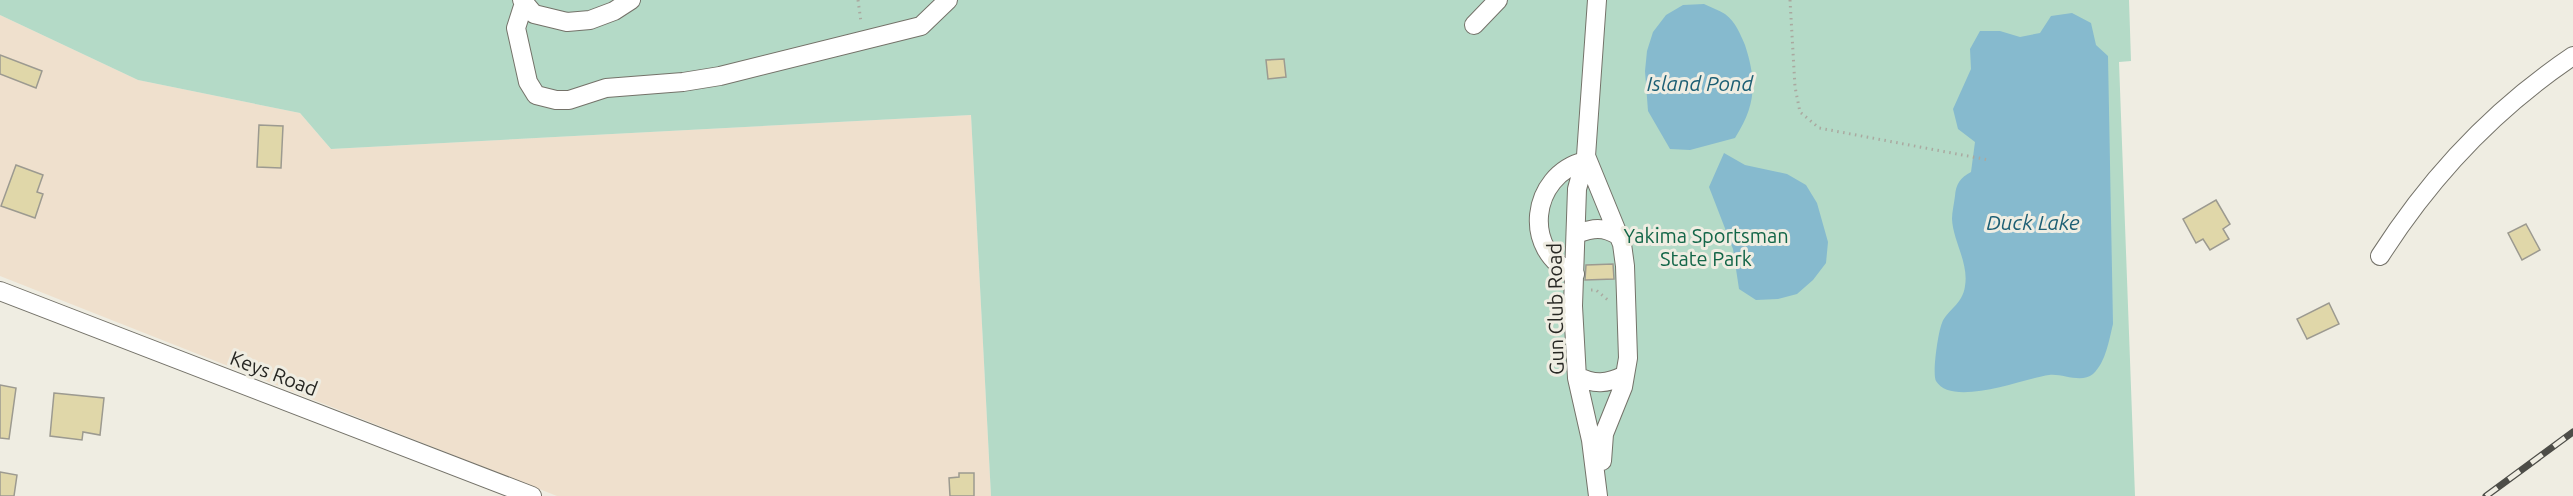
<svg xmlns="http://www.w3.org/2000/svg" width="2573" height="496" viewBox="0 0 2573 496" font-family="Ubuntu,sans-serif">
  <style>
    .industrial { fill: #efe0cd }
    .green { fill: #b4dac7 }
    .water { fill: #86bace }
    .building { fill: #e0d7a9; stroke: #9c9a90; stroke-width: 1.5 }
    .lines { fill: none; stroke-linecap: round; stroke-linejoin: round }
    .minor-casing { stroke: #747269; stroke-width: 20 }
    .path { stroke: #aaa9a0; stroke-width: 3; stroke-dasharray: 1.5 4.5; stroke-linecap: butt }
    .minor { stroke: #fff; stroke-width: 18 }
    .rail-casing { stroke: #4d4d48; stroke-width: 7 }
    .rail { stroke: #efede2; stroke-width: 4.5; stroke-dasharray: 14; stroke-linecap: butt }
    .labels { text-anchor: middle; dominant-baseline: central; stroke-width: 6; stroke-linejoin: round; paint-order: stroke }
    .park-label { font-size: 20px; fill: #136648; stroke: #efede2 }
    .street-label { font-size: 20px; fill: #272723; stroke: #efede2 }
    .water-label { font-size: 21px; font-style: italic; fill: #1d5f74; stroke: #efede2 }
  </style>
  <rect width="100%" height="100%" fill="#efede2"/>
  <path class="industrial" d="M0 15 138 80 300 113 331 149 971 115 991 496H557L0 276Z"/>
  <path class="green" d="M0 0H2129L2131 61 2119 62 2135 496H991L971 115 331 149 300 113 138 80 0 15Z"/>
  <path class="water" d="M1704 4C1710 7 1719 10 1725 14 1736 22 1740 34 1745 45 1757 82 1756 105 1735 138L1690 150 1670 149 1648 111 1645 71 1647 51 1653 32 1666 15 1683 5Z
    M2072 13 2091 23 2096 45 2108 56 2113 324C2109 340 2106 362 2093 374 2081 384 2062 373 2049 375 2025 378 1952 408 1936 381 1932 374 1938 332 1942 323 1946 311 1963 304 1965 286 1969 263 1953 241 1952 219 1952 212 1954 204 1955 196 1956 184 1960 178 1971 172L1975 142 1958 129 1953 109 1971 69 1970 49 1980 31H2000L2020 37 2040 33 2051 16Z
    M1724 153 1745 165 1787 174 1806 185 1817 203 1828 242 1826 263 1813 280 1797 294 1778 299 1756 300 1739 289 1733 249 1709 187Z"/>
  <path class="building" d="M0 55 42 71 36 88 0 74Z
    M1284 59 1286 77 1268 79 1266 60Z
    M259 125 283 126 281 168 257 167Z
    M16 165 43 175 37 192 43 194 35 218 1 206Z
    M2216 200 2230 224 2223 229 2229 239 2210 250 2203 239 2196 243 2183 219Z
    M2526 224 2540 250 2522 260 2508 233Z
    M1613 264 1614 279 1585 280 1586 265Z
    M2329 303 2339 324 2307 339 2297 319Z
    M0 385 16 388 9 439 0 438Z
    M54 393 104 398 100 435 83 432 82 440 50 436Z
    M0 472 17 475 14 496H0Z
    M959 473H974V496H950L949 478 959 477Z"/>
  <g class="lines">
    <g class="minor-casing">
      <path id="minor" d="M522 0 534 14 567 22 590 20 614 11 631 0
        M1597 0 1586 156 1577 189 1573 306 1577 378 1591 440 1598 496
        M524 3 516 28 528 82 536 95 556 100H569L606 88 683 82 720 76 921 26 948 0
        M1474 25 1498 0
        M1586 156 1622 244 1625 266 1628 358 1623 387 1604 434 1602 461
        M1576 234C1593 228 1603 226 1619 236
        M2380 256C2431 176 2494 109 2573 56
        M1575 274C1521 252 1530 175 1585 161
        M0 291 532 496
        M1577 376C1594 385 1607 384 1625 375"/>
    </g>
    <path class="path" d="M858 0 861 22
      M1790 0 1795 87 1800 112 1819 128 1989 160
      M1591 290H1596L1608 300"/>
    <use href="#minor" class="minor"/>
    <g class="rail-casing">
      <path id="rail" d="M2486 496 2573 432"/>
    </g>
    <use href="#rail" class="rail"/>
  </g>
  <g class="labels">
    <g class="park-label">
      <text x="1706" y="235">Yakima Sportsman<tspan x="1706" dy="23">State Park</tspan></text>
    </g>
    <g class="street-label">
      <text transform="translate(1555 309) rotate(-91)">Gun Club Road</text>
      <text transform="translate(274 373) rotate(21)">Keys Road</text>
    </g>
    <g class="water-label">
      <text x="1700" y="83">Island Pond</text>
      <text x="2033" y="222">Duck Lake</text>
    </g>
  </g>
</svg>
